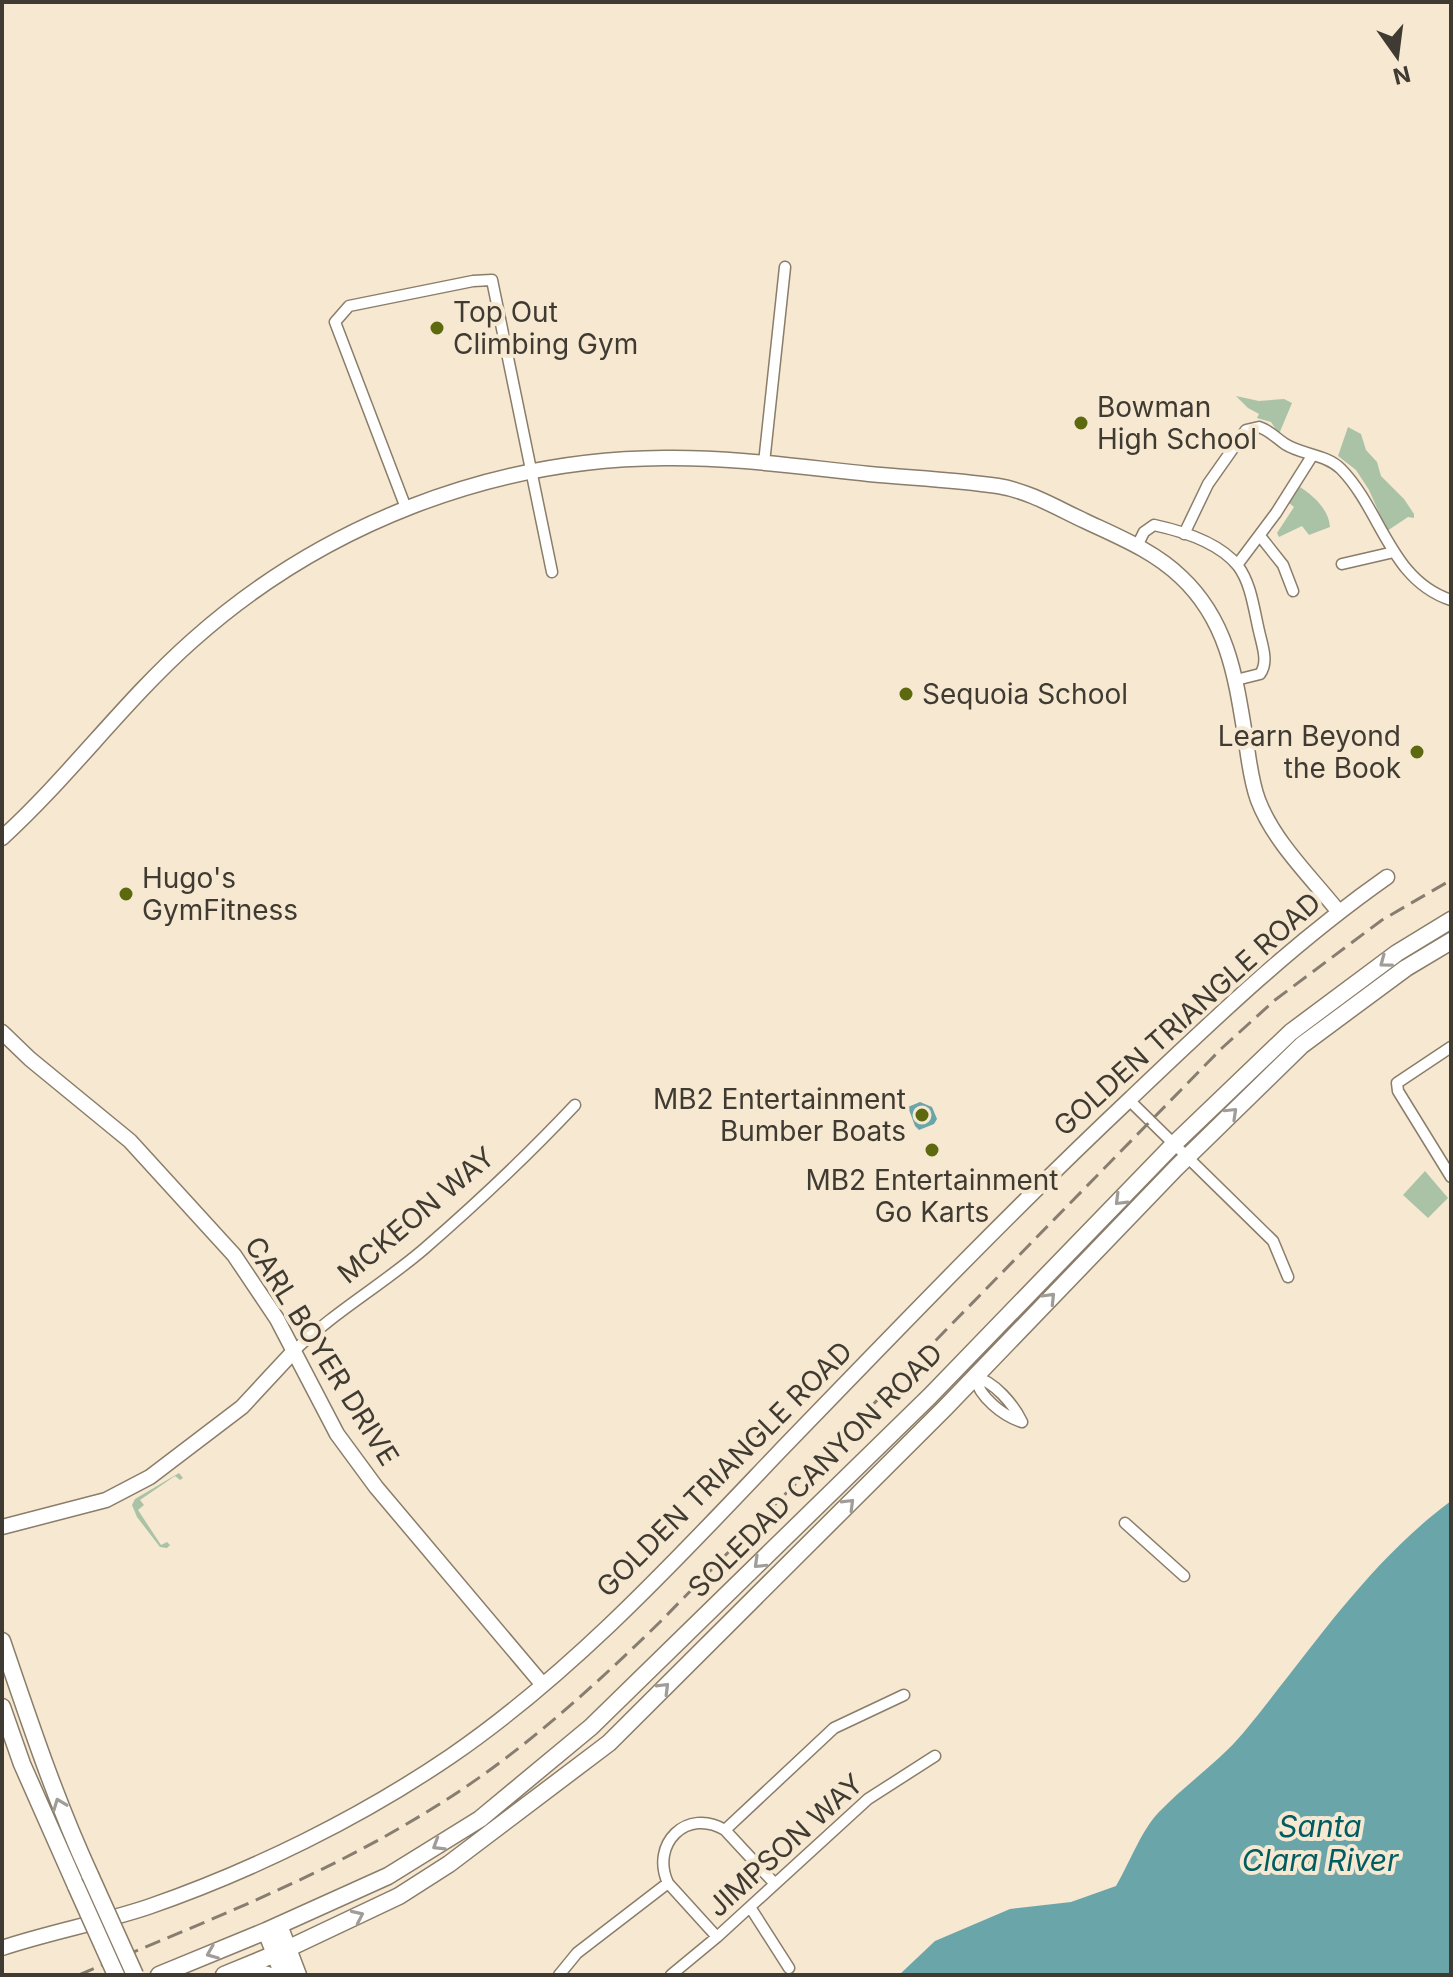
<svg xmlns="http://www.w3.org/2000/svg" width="1453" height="1977" viewBox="0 0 1453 1977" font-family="Inter,sans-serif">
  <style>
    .green { fill: #aac3a6 }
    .water { fill: #6aa6a9 }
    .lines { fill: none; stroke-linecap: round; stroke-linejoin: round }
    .street-casing { stroke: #8a7d69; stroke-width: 13 }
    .secondary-casing { stroke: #8a7d69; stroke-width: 17 }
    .primary-casing { stroke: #8a7d69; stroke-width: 19 }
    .street { stroke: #fff; stroke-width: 10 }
    .secondary { stroke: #fff; stroke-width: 14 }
    .primary { stroke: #fff; stroke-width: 16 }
    .rail { stroke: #877e70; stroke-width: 3; stroke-dasharray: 16 8; stroke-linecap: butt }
    .primary-bridge-casing { stroke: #8a7d69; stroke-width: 19; stroke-linecap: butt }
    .primary-bridge { stroke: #fff; stroke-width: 16 }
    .oneway { stroke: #a09d98 }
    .poi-dot { fill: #5d690f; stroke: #f6e8d1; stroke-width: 3 }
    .labels { text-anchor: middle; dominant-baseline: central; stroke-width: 8; stroke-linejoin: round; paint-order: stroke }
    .poi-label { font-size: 28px; fill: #403b32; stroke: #f6e8d1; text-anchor: start }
    .street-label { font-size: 28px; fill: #403b32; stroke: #f6e8d1 }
    .water-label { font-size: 30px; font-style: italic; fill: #015d62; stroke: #f6e8d1 }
  </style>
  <rect width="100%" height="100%" fill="#f6e8d1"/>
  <path class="green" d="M1236 396 1259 401 1284 399 1292 403 1279 434 1271 422 1257 418 1259 414 1248 408Z
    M1348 427 1361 434 1366 450 1377 462 1381 476 1404 499 1414 514V518L1408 517 1387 531 1369 490 1356 470 1338 456Z
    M1300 487C1314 496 1329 510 1330 527L1309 535 1302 526 1279 537 1277 533 1294 507 1289 503Z
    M1425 1171 1448 1198 1428 1218 1403 1195Z
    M179 1473 183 1478 180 1480 175 1476 140 1500 144 1505 138 1510 161 1545 167 1542 170 1545 167 1548 160 1547 137 1517 132 1505 135 1499Z"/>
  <path class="water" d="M920 1102 932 1107 937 1119 934 1124 919 1130 915 1126 908 1107Z
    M1451 1501V1975H899L935 1941 1010 1909 1071 1902 1116 1886C1129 1864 1142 1829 1159 1812 1186 1784 1219 1762 1244 1732 1309 1653 1367 1563 1451 1501Z"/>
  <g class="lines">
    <g class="street-casing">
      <path id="street" d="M764 463 785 267
        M406 508 335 322 349 306 473 281 492 280 552 572
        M1184 534 1208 484 1246 430 1259 427C1269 430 1276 438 1285 444 1302 455 1326 454 1341 469 1382 511 1390 580 1451 600
        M1260 536 1283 565 1293 591
        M1137 546 1144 532 1154 525C1182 531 1219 542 1238 566 1251 583 1254 610 1259 631 1262 645 1269 662 1260 674L1236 680
        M1342 564 1394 552
        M1237 565 1276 513 1312 456
        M1451 1047 1397 1083 1398 1091 1451 1177
        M1129 1100 1273 1241 1288 1277
        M294 1351C334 1312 382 1285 424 1249 477 1203 527 1156 575 1105
        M975 1377C994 1381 1014 1405 1022 1422 1003 1416 979 1397 975 1377Z
        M1125 1523 1184 1576
        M725 1830 775 1884
        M668 1883 717 1937
        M750 1907 789 1968
        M559 1975 577 1953 668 1883C650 1844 687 1807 725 1830L834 1728 904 1695
        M671 1975 717 1937 868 1799 935 1756"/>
    </g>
    <g class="secondary-casing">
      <path id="secondary" d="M2 838C70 776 124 701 193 640 322 525 491 459 664 458 732 457 801 467 869 474 912 478 955 480 998 486 1029 491 1057 508 1085 521 1119 537 1154 551 1181 577 1229 622 1236 680 1246 741 1249 761 1251 781 1258 800 1274 842 1311 877 1338 911
        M2 1032 30 1059 130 1141 234 1255 277 1319 337 1434 376 1487 543 1685
        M2 1527 106 1500 150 1477 242 1407 294 1351
        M2 1948C50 1932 100 1923 148 1907 252 1871 360 1818 451 1756 572 1673 677 1559 778 1453 894 1333 1009 1213 1131 1098 1214 1019 1293 943 1387 877"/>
    </g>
    <g class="primary-casing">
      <path id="primary" d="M2 1641C29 1720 55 1799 90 1875
        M2 1707 22 1764 76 1886
        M279 1925 298 1975
        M266 1931 283 1975
        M239 1974 253 1972 268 1975
        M159 1975 266 1931 388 1876 480 1819 591 1727 930 1396 1174 1144 1291 1032 1397 953 1451 920
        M224 1975 287 1949 399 1896 449 1864 609 1743 945 1408 1176 1168 1302 1045 1406 968 1451 941"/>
    </g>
    <use href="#street" class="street"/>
    <use href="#secondary" class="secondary"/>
    <use href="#primary" class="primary"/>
    <path class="rail" d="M79 1975C196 1925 316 1880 425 1813 512 1761 587 1693 660 1622L1222 1048 1275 1000 1382 920 1451 880"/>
    <g class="primary-bridge-casing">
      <path id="primary-bridge" d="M90 1875 135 1975
        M76 1886 116 1975"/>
    </g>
    <use href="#primary-bridge" class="primary-bridge"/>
  </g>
  <defs><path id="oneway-chevron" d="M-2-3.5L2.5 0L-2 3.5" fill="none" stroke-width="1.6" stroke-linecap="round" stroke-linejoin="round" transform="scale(2)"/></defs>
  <g class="oneway">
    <use href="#oneway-chevron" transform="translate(1385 962) rotate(143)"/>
    <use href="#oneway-chevron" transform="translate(1232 1113) rotate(-44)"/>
    <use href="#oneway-chevron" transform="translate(1120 1200) rotate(135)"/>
    <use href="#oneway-chevron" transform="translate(1050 1298) rotate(-46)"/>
    <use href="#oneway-chevron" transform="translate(849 1504) rotate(-45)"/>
    <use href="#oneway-chevron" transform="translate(759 1563) rotate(136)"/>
    <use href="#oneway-chevron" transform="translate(664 1688) rotate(-45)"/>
    <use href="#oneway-chevron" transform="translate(59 1804) rotate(-111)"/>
    <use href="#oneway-chevron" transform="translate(438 1845) rotate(148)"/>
    <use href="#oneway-chevron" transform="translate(358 1916) rotate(-25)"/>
    <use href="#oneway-chevron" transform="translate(212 1953) rotate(158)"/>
  </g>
  <g class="poi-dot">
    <circle cx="437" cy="328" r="8"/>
    <circle cx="1081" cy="423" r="8"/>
    <circle cx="906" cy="694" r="8"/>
    <circle cx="1417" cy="752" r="8"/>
    <circle cx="126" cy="894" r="8"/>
    <circle cx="922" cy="1115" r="8"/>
    <circle cx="932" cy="1150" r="8"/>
  </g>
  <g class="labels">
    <g class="poi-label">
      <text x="453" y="312">Top Out<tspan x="453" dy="32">Climbing Gym</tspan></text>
      <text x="1097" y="407">Bowman<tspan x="1097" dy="32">High School</tspan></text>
      <text x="922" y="694">Sequoia School</text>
      <text x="1401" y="736" text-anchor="end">Learn Beyond<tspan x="1401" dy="32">the Book</tspan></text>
      <text x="142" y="878">Hugo's<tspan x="142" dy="32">GymFitness</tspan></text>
      <text x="906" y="1099" text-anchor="end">MB2 Entertainment<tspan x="906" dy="32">Bumber Boats</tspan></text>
      <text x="932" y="1180" text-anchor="middle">MB2 Entertainment<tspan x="932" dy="32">Go Karts</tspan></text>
    </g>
    <g class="street-label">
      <text transform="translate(1187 1014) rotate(-42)">GOLDEN TRIANGLE ROAD</text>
      <text transform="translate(416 1215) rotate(-40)">MCKEON WAY</text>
      <text transform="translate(322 1351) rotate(58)">CARL BOYER DRIVE</text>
      <text transform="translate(724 1469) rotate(-45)">GOLDEN TRIANGLE ROAD</text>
      <text transform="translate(815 1470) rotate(-45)">SOLEDAD CANYON ROAD</text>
      <text transform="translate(785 1845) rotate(-42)">JIMPSON WAY</text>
    </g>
    <g class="water-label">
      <text x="1320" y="1826">Santa<tspan x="1320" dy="34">Clara River</tspan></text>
    </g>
  </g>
  <rect width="1453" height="1977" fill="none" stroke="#403b32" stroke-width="8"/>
  <g transform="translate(1397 56) rotate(166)" stroke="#f6e8d1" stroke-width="6" paint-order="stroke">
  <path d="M0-6L14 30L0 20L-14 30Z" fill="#403b32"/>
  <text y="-12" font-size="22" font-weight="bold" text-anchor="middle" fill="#403b32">N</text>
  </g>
</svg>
